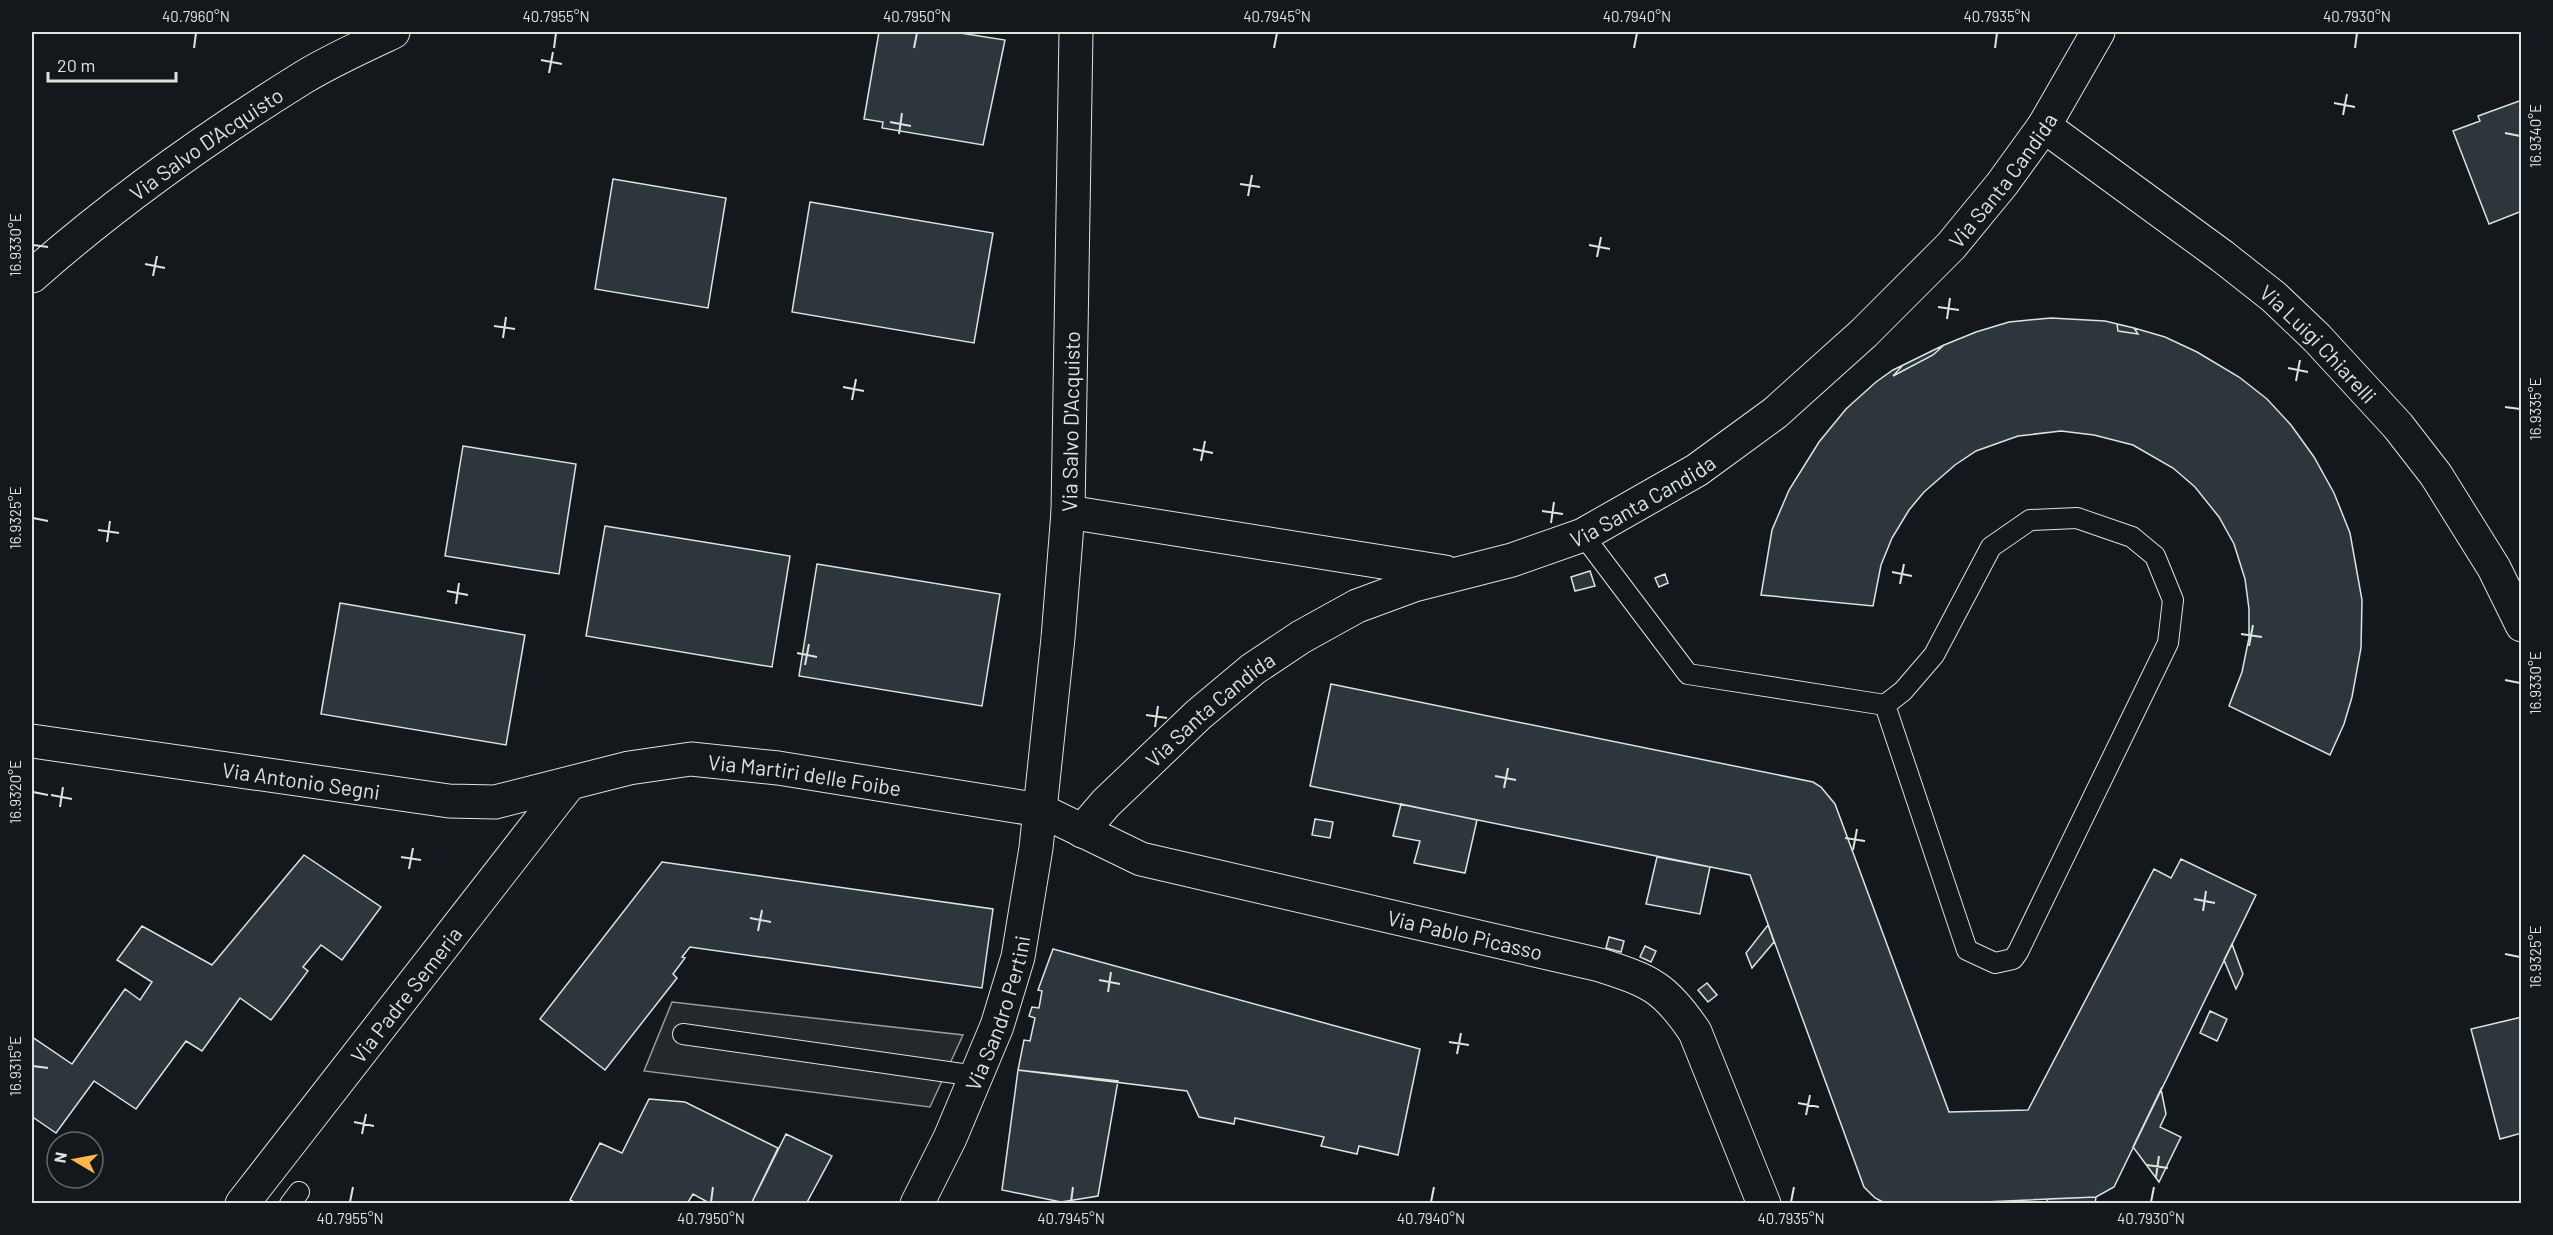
<svg xmlns="http://www.w3.org/2000/svg" width="2553" height="1235" viewBox="0 0 2553 1235" font-family="Barlow,sans-serif">
  <style>
    .parking { fill: #24282b; stroke: #939e99; stroke-width: 1.5 }
    .building { fill: #2c363c; stroke: #d8e6dc; stroke-width: 1.5 }
    .lines { fill: none; stroke-linecap: round; stroke-linejoin: round }
    .service-casing { stroke: #d8e6dc; stroke-width: 22 }
    .minor-casing { stroke: #d8e6dc; stroke-width: 35 }
    .service { stroke: #14181c; stroke-width: 20 }
    .minor { stroke: #14181c; stroke-width: 33 }
    .ticks { fill: none; stroke: #d8e6dc; stroke-width: 2 }
    .labels { text-anchor: middle; dominant-baseline: central; stroke-width: 4.5; stroke-linejoin: round; paint-order: stroke }
    .street-label { font-size: 21px; fill: #d8e6dc; stroke: #14181c }
    .neatline { fill: none; stroke: #d8e6dc; stroke-width: 2 }
    .ticks-label { font-size: 15px; text-anchor: middle; fill: #d8e6dc }
  </style>
  <rect width="100%" height="100%" fill="#14181c"/>
  <path class="parking" d="M672 1002 963 1035 930 1107 644 1071Z"/>
  <path class="building" d="M879 32H954L1005 40 983 145 882 128 883 122 864 119Z
    M2522 100V211L2489 224 2453 131 2480 121 2478 116Z
    M613 179 726 198 708 308 595 289Z
    M810 202 993 233 974 343 792 312Z
    M2051 318 2105 321 2134 328 2165 337 2197 352 2239 377 2267 399 2291 425 2314 457 2334 493 2350 533 2362 600 2361 648 2352 697 2344 724 2330 755 2229 706 2242 672 2249 638V609L2245 579 2234 544 2219 517 2195 487 2173 468 2133 445 2094 435 2061 431 2018 436 1976 451 1955 465 1924 492 1909 510 1892 538 1881 565 1873 606 1761 595 1772 530 1789 490 1819 442 1846 409 1876 382 1893 370 1944 345 1976 332 2009 322Z
    M2117 324 2134 328 2138 334 2118 331Z
    M1944 345 1933 355 1893 376 1903 365Z
    M463 446 576 464 559 574 445 556Z
    M605 526 790 556 772 667 586 636Z
    M817 564 1000 594 982 706 799 676Z
    M1590 571 1595 586 1575 591 1571 577Z
    M1665 574 1668 583 1659 587 1655 578Z
    M340 603 525 635 506 745 321 714Z
    M1331 684 1813 782 1821 787 1835 804 1949 1112 2028 1110 2154 869 2171 878 2181 859 2256 895 2114 1187 2096 1197 1940 1204 1885 1203 1875 1198 1864 1187 1750 875 1310 786Z
    M1401 804 1477 820 1465 873 1414 863 1420 841 1393 836Z
    M1315 819 1333 822 1330 838 1312 835Z
    M304 855 381 907 342 960 321 945 303 967 308 971 271 1020 240 998 202 1051 186 1041 136 1109 94 1081 56 1133 34 1118 32 1122V1037L72 1064 125 989 140 1000 152 982 117 960 142 926 212 965Z
    M1657 857 1710 867 1700 914 1646 904Z
    M662 862 993 909 982 988 690 947 682 957 685 958 673 974 677 978 605 1070 540 1019Z
    M1768 925 1774 942 1752 968 1746 953Z
    M1609 937 1624 941 1621 952 1606 948Z
    M2232 944 2243 974 2236 989 2224 960Z
    M1645 946 1656 951 1651 962 1640 957Z
    M1053 949 1420 1049 1398 1155 1359 1146 1357 1154 1321 1146 1324 1137 1235 1118 1234 1124 1199 1117 1187 1091 1018 1070 1024 1040 1030 1041 1035 1018 1029 1016 1032 1007 1039 1008 1042 991 1038 990Z
    M1707 983 1717 995 1708 1002 1698 990Z
    M2210 1011 2227 1019 2217 1041 2200 1033Z
    M2522 1017V1133L2500 1139 2471 1029Z
    M1018 1070 1118 1081 1098 1196 1061 1202 1002 1190Z
    M2161 1089 2166 1114 2160 1127 2181 1137 2159 1182 2133 1147Z
    M649 1099 685 1102 778 1148 751 1204H711L693 1194 687 1204H578L570 1200 600 1143 622 1153Z
    M786 1134 832 1156 806 1204H751Z
    M2096 1197 2095 1204H2047V1199Z"/>
  <g class="lines">
    <g class="service-casing">
      <path id="service" d="M1583 535 1688 674 1885 705 1967 950 1995 963 2013 959 2018 952 2168 643 2173 600 2155 556 2132 537 2077 518 2030 520 1991 547 1934 655 1903 691 1885 705
        M683 1034 976 1076
        M290 1204 299 1192"/>
    </g>
    <g class="minor-casing">
      <g id="minor">
        <path id="s1" d="M2044 126 2222 256 2274 297 2317 338 2398 426 2436 475 2494 568 2522 625"/>
        <path id="s2" d="M32 276C116 202 209 136 304 77 332 60 363 46 393 32"/>
        <path d="M1068 512 1445 572"/>
        <path id="s3" d="M32 741 449 801 495 802 629 768 691 759 778 768 1040 810 1141 859 1600 965C1650 981 1665 987 1695 1032L1764 1204"/>
        <path id="s4" d="M1082 831 1106 803 1198 715 1253 669 1301 637 1357 606 1414 585 1512 560 1583 535 1697 470 1775 413 1864 333 1951 246 2002 184 2044 126 2098 32"/>
        <path id="s5" d="M242 1204 569 784"/>
        <path id="s6" d="M917 1204 950 1138 997 1026 1018 957 1036 848 1058 638 1068 512 1076 32"/>
      </g>
    </g>
    <use href="#service" class="service"/>
    <use href="#minor" class="minor"/>
  </g>
  <path class="ticks" d="M194 48 196 33M554 48 556 33M914 48 917 33M1274 48 1277 33M1634 48 1637 33M1995 48 1997 33M2355 48 2357 33M541 60 562 64M549 73 553 52M2334 103 2355 107M2343 115 2347 94M890 122 911 126M2505 133 2520 136M899 134 902 113M1240 184 1260 187M1248 196 1252 175M33 245 48 247M1589 245 1610 249M1597 257 1601 237M145 264 165 268M153 276 157 256M1938 307 1959 310M1947 319 1950 298M494 326 515 329M503 338 506 317M2288 368 2308 372M2296 381 2300 360M843 387 864 391M852 400 856 379M2505 407 2520 409M1193 449 1213 453M1201 461 1205 441M1542 511 1563 514M33 518 48 521M1551 523 1554 502M98 530 119 533M107 542 110 521M1892 572 1912 576M1900 584 1904 564M447 591 468 595M456 604 459 583M2241 634 2262 637M2249 646 2253 625M797 653 817 657M805 665 809 644M2505 680 2520 683M1146 715 1167 718M1155 727 1158 706M1495 776 1516 780M1504 788 1508 768M33 792 48 795M51 795 72 799M60 807 63 787M1845 838 1865 841M1853 850 1857 829M401 857 421 860M409 869 413 848M2194 899 2215 903M2203 911 2206 891M750 918 771 922M758 931 762 910M2505 954 2520 957M1099 980 1120 984M1108 992 1111 972M1449 1042 1469 1045M1457 1054 1461 1033M33 1066 48 1068M1798 1103 1819 1107M1806 1115 1810 1095M354 1122 374 1126M362 1134 366 1114M2147 1165 2168 1168M2156 1177 2159 1156M350 1202 353 1187M711 1202 713 1187M1071 1202 1073 1187M1431 1202 1434 1187M1791 1202 1794 1187M2151 1202 2154 1187"/>
  <g class="labels">
    <g class="street-label">
      <text stroke="none"><textPath href="#s2" startOffset="219">Via Salvo D'Acquisto</textPath></text>
      <text stroke="none"><textPath href="#s4" startOffset="1149">Via Santa Candida</textPath></text>
      <text stroke="none"><textPath href="#s1" startOffset="351">Via Luigi Chiarelli</textPath></text>
      <text stroke="none"><textPath href="#s6" startOffset="806">Via Salvo D'Acquisto</textPath></text>
      <text stroke="none"><textPath href="#s4" startOffset="663">Via Santa Candida</textPath></text>
      <text stroke="none"><textPath href="#s4" startOffset="177">Via Santa Candida</textPath></text>
      <text stroke="none"><textPath href="#s3" startOffset="783">Via Martiri delle Foibe</textPath></text>
      <text stroke="none"><textPath href="#s3" startOffset="272">Via Antonio Segni</textPath></text>
      <text stroke="none"><textPath href="#s3" startOffset="1466">Via Pablo Picasso</textPath></text>
      <text stroke="none"><textPath href="#s5" startOffset="266">Via Padre Semeria</textPath></text>
      <text stroke="none"><textPath href="#s6" startOffset="208">Via Sandro Pertini</textPath></text>
    </g>
  </g>
  <rect width="2553" height="1235" fill="none" stroke="#14181c" stroke-width="66"/>
  <g transform="translate(75 1160) rotate(280)"><circle r="28" fill="#14181c" stroke="#626a69" stroke-width="1.5"/>
  <path d="M0-4.5L10 22L0 15L-10 22Z" fill="#ffb74d"/>
  <text y="-9" font-size="16" font-weight="bold" text-anchor="middle" fill="#d8e6dc">N</text>
  </g>
  <path d="M48 72v9h128v-9" fill="none" stroke="#d8e6dc" stroke-width="3"/>
  <text x="57" y="72" font-size="18" fill="#d8e6dc" stroke="#14181c" stroke-width="4.5" paint-order="stroke">20 m</text>
  <rect x="33" y="33" width="2487" height="1169" class="neatline"/>
  <g class="ticks-label">
    <text x="196" y="22">40.7960°N</text>
    <text x="556" y="22">40.7955°N</text>
    <text x="917" y="22">40.7950°N</text>
    <text x="1277" y="22">40.7945°N</text>
    <text x="1637" y="22">40.7940°N</text>
    <text x="1997" y="22">40.7935°N</text>
    <text x="2357" y="22">40.7930°N</text>
    <text transform="translate(2536 136) rotate(-90)" y="5">16.9340°E</text>
    <text transform="translate(16 245) rotate(-90)" y="5">16.9330°E</text>
    <text transform="translate(2536 409) rotate(-90)" y="5">16.9335°E</text>
    <text transform="translate(16 518) rotate(-90)" y="5">16.9325°E</text>
    <text transform="translate(2536 683) rotate(-90)" y="5">16.9330°E</text>
    <text transform="translate(16 792) rotate(-90)" y="5">16.9320°E</text>
    <text transform="translate(2536 957) rotate(-90)" y="5">16.9325°E</text>
    <text transform="translate(16 1066) rotate(-90)" y="5">16.9315°E</text>
    <text x="350" y="1224">40.7955°N</text>
    <text x="711" y="1224">40.7950°N</text>
    <text x="1071" y="1224">40.7945°N</text>
    <text x="1431" y="1224">40.7940°N</text>
    <text x="1791" y="1224">40.7935°N</text>
    <text x="2151" y="1224">40.7930°N</text>
  </g>
</svg>
